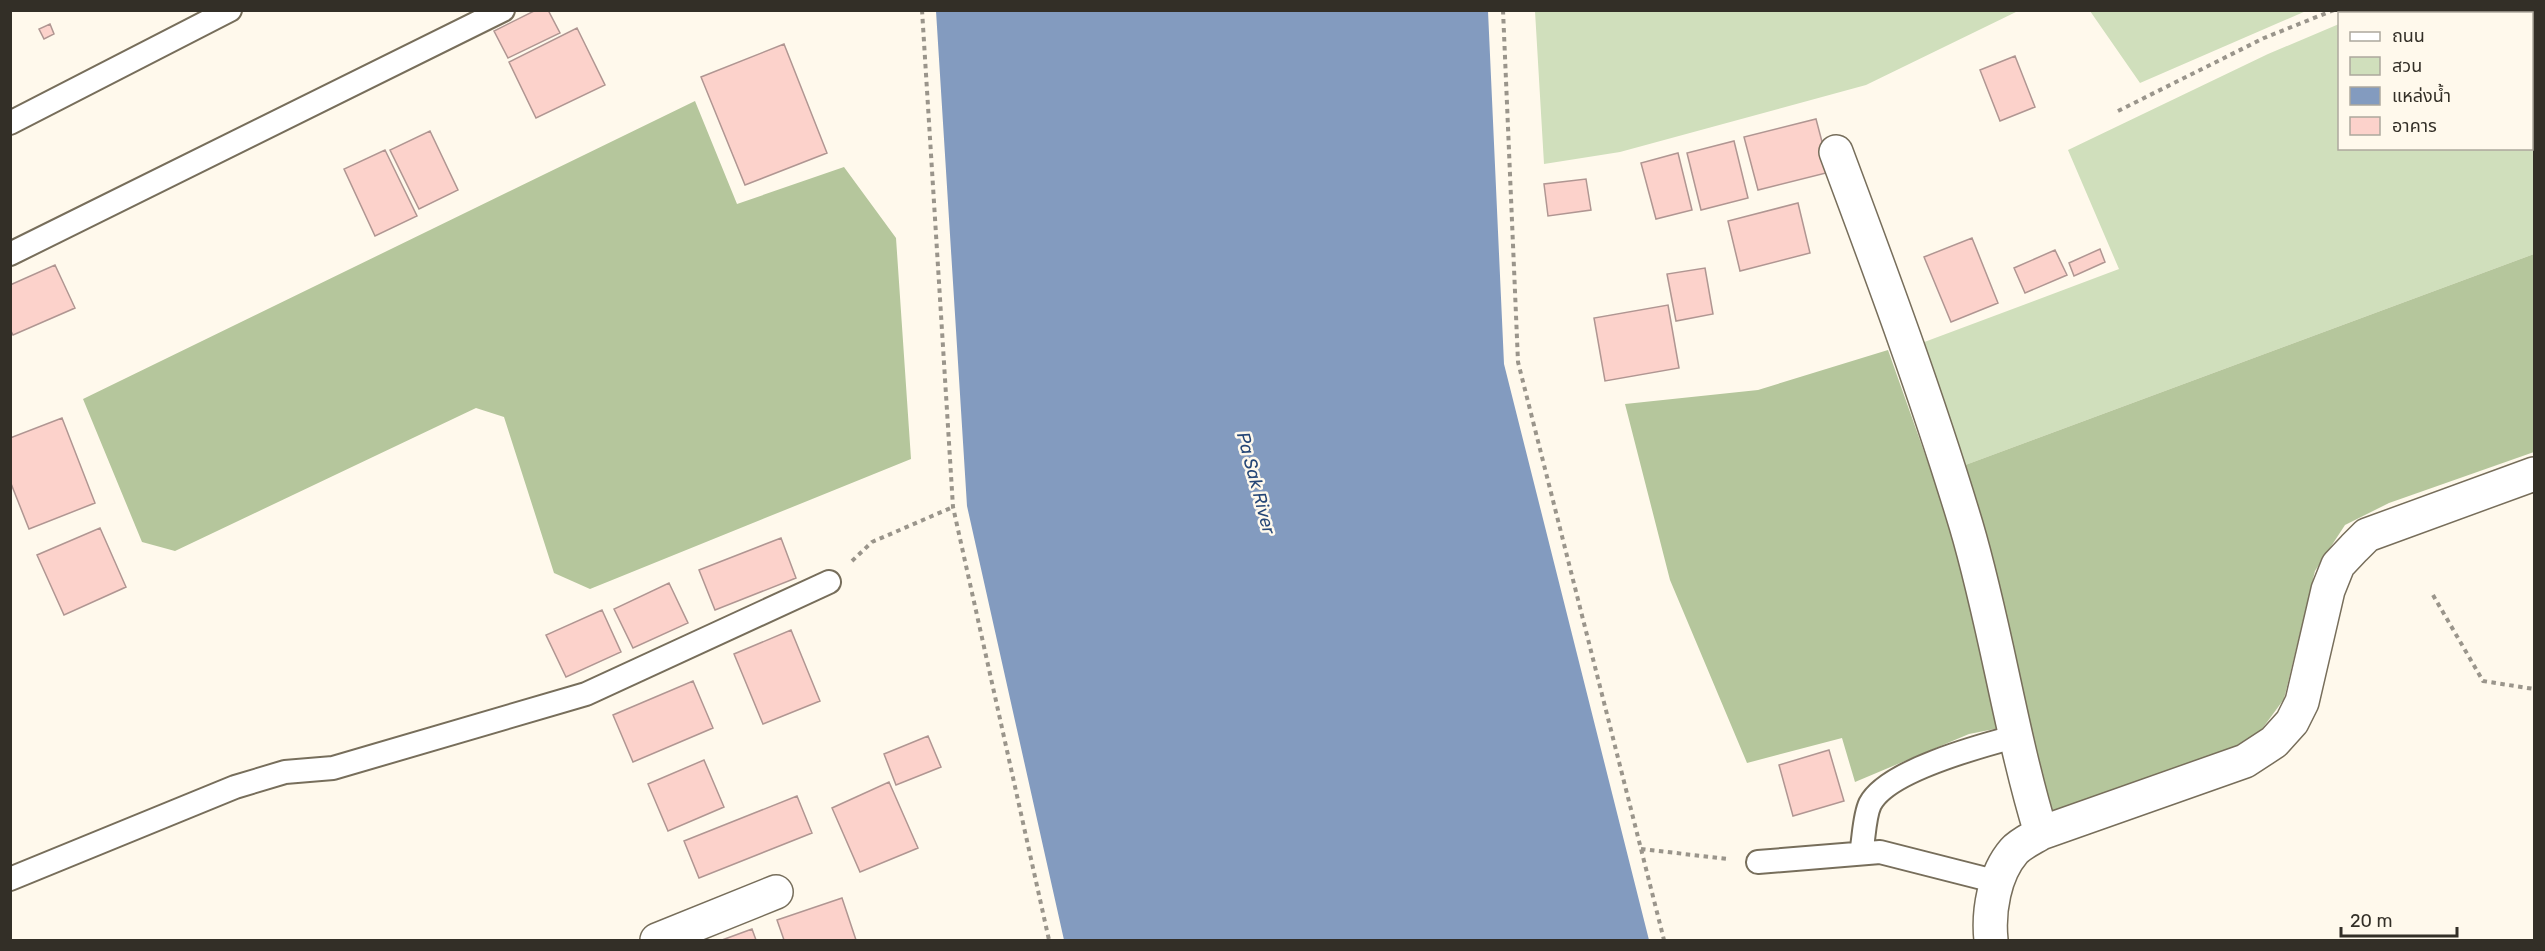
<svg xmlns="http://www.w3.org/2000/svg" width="2545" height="951" viewBox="0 0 2545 951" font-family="Rubik,'Noto Sans Thai',sans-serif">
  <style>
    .green { fill: #d0dfbc }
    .forest { fill: #b5c69c }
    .water { fill: #839bbf }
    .building { fill: #fcd2cb; stroke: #b09692; stroke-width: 1.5 }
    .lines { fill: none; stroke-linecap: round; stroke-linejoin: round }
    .lane-casing { stroke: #776e5b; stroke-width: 26 }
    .street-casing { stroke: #776e5b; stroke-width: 36 }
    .path { stroke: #9a958b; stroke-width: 4; stroke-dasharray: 4.5 4.5; stroke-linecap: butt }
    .lane { stroke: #fff; stroke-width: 22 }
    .street { stroke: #fff; stroke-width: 33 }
    .labels { text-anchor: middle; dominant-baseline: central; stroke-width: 5; stroke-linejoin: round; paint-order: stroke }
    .water-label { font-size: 18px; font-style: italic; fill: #254676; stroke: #fff9ec }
  </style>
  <rect width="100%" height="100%" fill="#fff9ec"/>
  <path class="green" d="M1535 11V10L2018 11 1866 85 1620 152 1544 164Z
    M2090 11H2306L2140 83Z
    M2373 11 2515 10 2516 13H2366Z
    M2339 24 2340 148H2532V87L2534 101V254L1960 467 1919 344 2119 269 2068 150 2268 54Z"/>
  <path class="forest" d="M695 101 737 204 844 167 896 238 911 459 590 589 554 573 504 417 476 408 175 551 142 542 83 399Z
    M2534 254V452L2389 503 2345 525 2315 571 2284 699 2259 733 2216 758 2049 812 2025 723 1969 734 1855 782 1842 738 1747 763 1670 580 1625 404 1758 390 1888 350 1933 477Z"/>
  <path class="water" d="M936 11H1488L1504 364 1649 940H1064L967 506Z"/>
  <path class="building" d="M536 10H548L560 33 508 58 494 31Z
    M50 24 54 34 44 39 39 29Z
    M577 28 605 85 536 118 509 62Z
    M784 44 827 153 745 185 701 77Z
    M2015 56 2035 107 2000 121 1980 70Z
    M1816 119 1830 172 1758 190 1744 137Z
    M430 131 458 190 419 209 390 150Z
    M1734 141 1748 198 1701 210 1687 153Z
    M385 150 417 216 375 236 344 169Z
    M1678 153 1692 210 1656 219 1641 163Z
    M1586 179 1591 210 1548 216 1544 184Z
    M1798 203 1810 253 1740 271 1728 221Z
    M1972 238 1998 303 1951 322 1924 257Z
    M2100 249 2105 262 2074 276 2069 263Z
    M2055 250 2067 275 2025 293 2014 268Z
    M55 265 75 308 13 335 10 329V285Z
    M1705 268 1713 314 1676 321 1667 274Z
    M1668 305 1679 368 1605 381 1594 318Z
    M62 418 95 503 29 529 10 481V438Z
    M100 528 126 587 64 615 37 555Z
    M781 538 796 578 715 610 699 570Z
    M669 583 688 623 633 648 614 609Z
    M602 610 621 652 566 677 546 635Z
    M791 630 820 701 763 724 734 654Z
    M693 681 713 728 633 762 613 715Z
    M928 736 941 767 896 785 884 754Z
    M1829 750 1844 801 1793 816 1779 765Z
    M704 760 724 807 668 831 648 784Z
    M889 782 918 848 860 872 832 808Z
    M797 796 812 833 699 878 684 841Z
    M842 898 856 940H784L777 920Z
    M752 929 756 940H722Z"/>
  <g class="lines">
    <g class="lane-casing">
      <path id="lane" d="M10 123 230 10
        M10 254 503 10
        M1861 853C1864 839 1864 817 1870 804 1887 771 1980 746 2014 737
        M1758 862 1880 852 1998 882
        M10 879 235 787 285 772 333 768 586 694 829 582"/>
    </g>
    <g class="street-casing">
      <path id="street" d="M1836 152C1882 275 1928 399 1966 525 1996 626 2010 731 2041 833
        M657 940 776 892
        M1991 940C1988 912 1994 874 2014 851 2020 844 2033 838 2041 833L2245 761 2274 742 2292 722 2302 702 2328 590 2338 565 2354 548 2367 535 2534 474"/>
    </g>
    <path class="path" d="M922 10 953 507 1049 940
      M1503 10 1518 362 1664 940
      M2118 111 2264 38 2334 10
      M852 561 872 542 953 507
      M2433 595 2483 681 2534 689
      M1641 849 1728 859"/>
    <use href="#lane" class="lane"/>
    <use href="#street" class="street"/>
  </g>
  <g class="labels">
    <g class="water-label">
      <text transform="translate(1256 483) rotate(75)">Pa Sak River</text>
    </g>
  </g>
  <rect width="2545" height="951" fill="none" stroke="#332f27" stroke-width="24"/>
  <rect x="2338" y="12" width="195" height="138" fill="#fff9ec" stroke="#ada89d" stroke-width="1.5"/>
  <rect x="2350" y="32" width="30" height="9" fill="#ffffff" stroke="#ada89d" stroke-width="1.5"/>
  <text x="2392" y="42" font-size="18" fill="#332f27">ถนน</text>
  <rect x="2350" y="57" width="30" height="18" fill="#d0dfbc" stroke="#ada89d" stroke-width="1.5"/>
  <text x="2392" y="72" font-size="18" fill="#332f27">สวน</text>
  <rect x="2350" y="87" width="30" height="18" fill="#839bbf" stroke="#ada89d" stroke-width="1.5"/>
  <text x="2392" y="102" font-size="18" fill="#332f27">แหล่งน้ำ</text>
  <rect x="2350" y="117" width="30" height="18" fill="#fcd2cb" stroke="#ada89d" stroke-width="1.5"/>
  <text x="2392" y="132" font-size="18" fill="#332f27">อาคาร</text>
  <path d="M2341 927v9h116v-9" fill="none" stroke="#332f27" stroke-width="3"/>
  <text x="2350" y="927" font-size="18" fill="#332f27" stroke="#fff9ec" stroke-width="4.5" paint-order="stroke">20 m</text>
</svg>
